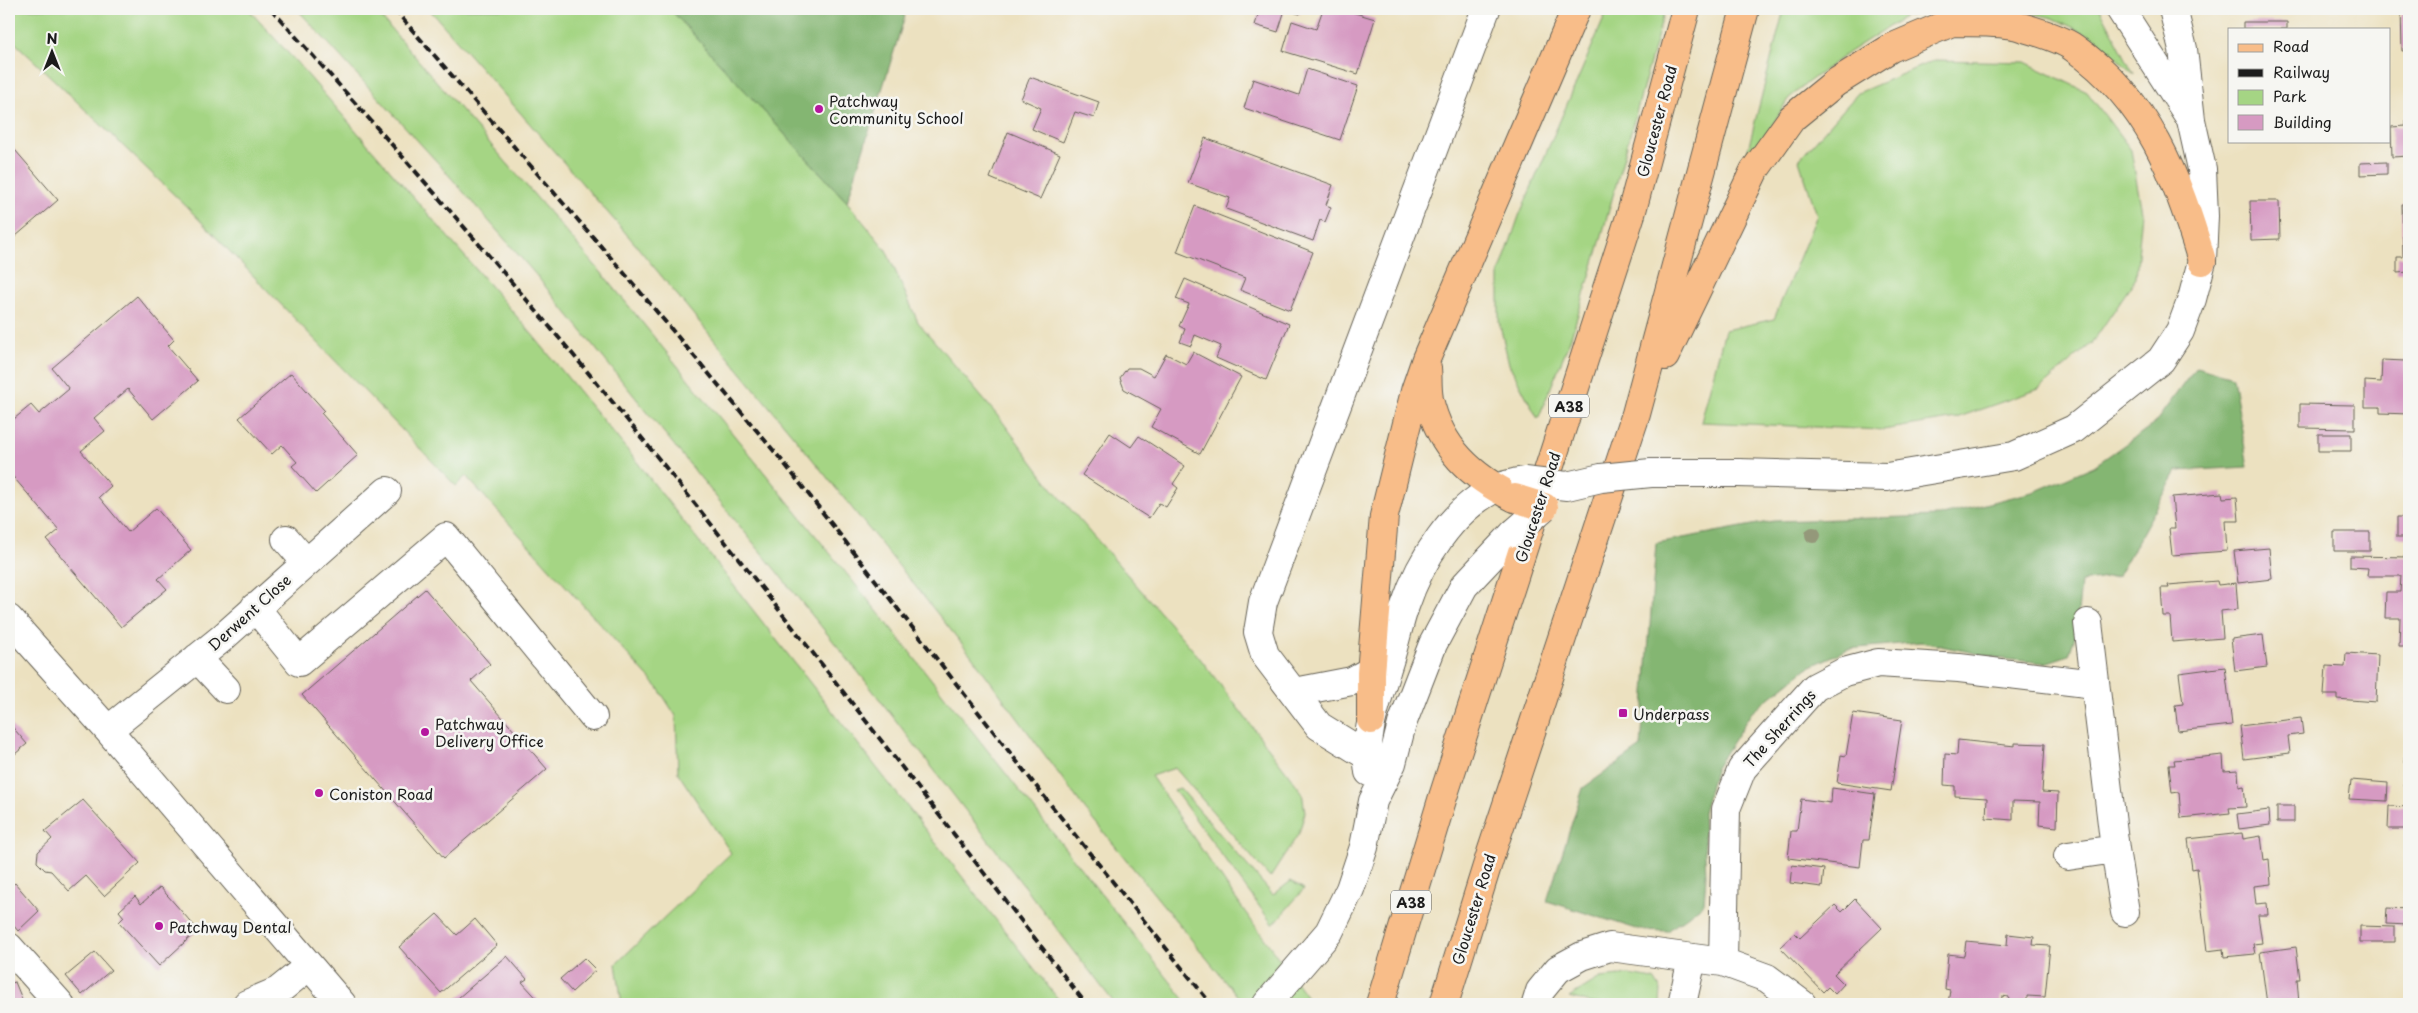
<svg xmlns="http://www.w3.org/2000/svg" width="2418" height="1013" viewBox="0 0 2418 1013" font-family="'Playpen Sans',sans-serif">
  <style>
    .green { fill: #a5d584; stroke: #607850 }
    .forest { fill: #84b672; stroke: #506947 }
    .building { fill: #d69ac2 }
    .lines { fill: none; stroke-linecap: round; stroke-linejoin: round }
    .minor-casing { stroke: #656155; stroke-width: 30 }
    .major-casing { stroke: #656155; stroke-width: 30 }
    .minor { stroke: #fff; stroke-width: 28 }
    .major { stroke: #f8bd89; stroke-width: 28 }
    .rail { stroke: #1c1c1c; stroke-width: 4; stroke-dasharray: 8 4; stroke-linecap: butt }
    .minor-bridge-casing { stroke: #656155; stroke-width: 30; stroke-linecap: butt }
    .major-bridge-casing { stroke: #656155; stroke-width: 30; stroke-linecap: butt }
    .minor-bridge { stroke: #fff; stroke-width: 28 }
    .major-bridge { stroke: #f8bd89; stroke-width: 28 }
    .tree { fill: #94987a }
    .poi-dot { fill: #b5179e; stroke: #f6f6f2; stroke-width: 2 }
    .labels { text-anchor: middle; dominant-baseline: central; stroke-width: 5; stroke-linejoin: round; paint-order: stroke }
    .shield { fill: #f6f6f2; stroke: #5d5d5c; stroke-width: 1 }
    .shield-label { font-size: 14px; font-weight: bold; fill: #1c1c1c }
    .poi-label { font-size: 15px; fill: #1c1c1c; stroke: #f6f6f2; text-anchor: start }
    .street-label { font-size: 15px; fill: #1c1c1c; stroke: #f6f6f2 }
  </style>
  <rect width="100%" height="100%" fill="#f6f6f2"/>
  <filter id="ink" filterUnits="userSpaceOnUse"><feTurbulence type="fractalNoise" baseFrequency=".02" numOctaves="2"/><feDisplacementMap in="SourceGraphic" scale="10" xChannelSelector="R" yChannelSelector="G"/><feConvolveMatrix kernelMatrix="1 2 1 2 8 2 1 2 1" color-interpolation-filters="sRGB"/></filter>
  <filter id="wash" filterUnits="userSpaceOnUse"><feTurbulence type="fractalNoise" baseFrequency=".0096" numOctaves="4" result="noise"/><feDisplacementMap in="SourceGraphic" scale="20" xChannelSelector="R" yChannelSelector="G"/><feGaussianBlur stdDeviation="1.12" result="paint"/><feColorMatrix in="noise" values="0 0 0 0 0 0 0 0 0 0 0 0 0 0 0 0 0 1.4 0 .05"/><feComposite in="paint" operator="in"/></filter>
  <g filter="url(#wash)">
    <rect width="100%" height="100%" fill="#ece1c0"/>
    <path class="green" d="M9 9H248L300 66 531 333 633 457 1062 1004H622L616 964 731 853 678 773 676 716 658 688 466 476 456 486 186 206 9 37Z
      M297 9H374L606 278 890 627 1188 1004H1115L863 678 536 275 439 164Z
      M429 9H670L847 202 886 250 918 322 1002 421 1052 488 1199 657 1302 792 1305 812 1299 833 1270 878 1175 768 1151 776 1240 905 1312 1004H1244L1084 808 971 655 796 439 630 238Z
      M1608 9H1665L1597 253 1570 340 1538 419 1509 364 1499 321V274L1519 216Z
      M1784 9H1938L1904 17 1849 52 1807 83 1788 99 1752 159 1747 153Z
      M2021 9H2100L2134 74 2093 37 2053 18 2019 10Z
      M1935 60 2025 62 2087 92 2131 150 2142 212 2136 278 2092 343 2039 389 1956 418 1883 430 1701 422 1725 330 1774 319 1817 215 1799 160 1858 93Z
      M1180 788 1273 895 1291 881 1304 889 1273 925 1174 790Z
      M1629 975 1654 979 1661 990 1660 1004H1594L1569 997 1600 978Z"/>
    <path class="forest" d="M670 9H896L905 16 847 202Z
      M2196 367 2233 377 2248 467 2177 471 2118 576 2081 582 2076 633 2069 655 2045 663 2004 659 1921 642 1848 649 1807 668 1752 712 1716 767 1703 813 1706 876 1704 903 1668 931 1640 930 1547 901 1583 788 1641 747 1656 543 1774 521 1939 516 2036 491 2094 466 2154 424Z"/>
    <g id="blocks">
      <path class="building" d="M1260 9H1302L1300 14 1285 10 1278 32 1255 25Z
        M1323 9H1342L1375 19 1358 74 1283 51 1292 21 1316 29Z
        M2401 9H2409V50L2402 51Z
        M2243 22H2287V29H2243Z
        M1307 69 1358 86 1340 140 1244 108 1253 79 1299 95Z
        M1030 77 1099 102 1094 118 1075 112 1063 142 1032 129 1041 108 1021 99Z
        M2406 120H2409V156L2392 157 2391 127 2406 126Z
        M1008 132 1060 154 1040 199 990 178Z
        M1205 138 1333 185 1326 205 1331 207 1325 222 1320 220 1313 241 1226 209 1230 198 1188 183Z
        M9 143 58 200 9 242Z
        M2387 162V174L2360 175V163Z
        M2250 201H2279L2280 239 2251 240Z
        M2402 204H2409V272L2397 273V257H2403Z
        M1195 206 1313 252 1290 310 1240 290 1245 278 1177 252Z
        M1185 279 1289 324 1266 380 1216 358 1221 346 1195 335 1191 346 1180 342 1185 329 1179 326 1189 304 1176 299Z
        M137 296 174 340 168 346 198 381 153 419 128 389 94 418 105 431 81 451 111 486 99 497 128 532 156 508 191 550 158 579 167 589 121 627 47 540 59 530 9 472V423L31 405 39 414 69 389 52 368Z
        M1193 352 1241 377 1200 454 1151 427 1161 409 1124 389 1120 378 1127 368H1139L1154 376 1166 354 1186 364Z
        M2382 360 2405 361V372H2409V414L2380 413V407H2365V381L2381 382Z
        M291 373 324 410 321 413 358 455 316 493 292 466 297 462 282 445 272 454 239 418Z
        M2300 404 2355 405V429L2300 428Z
        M1110 433 1131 447 1139 436 1185 466 1173 484 1178 488 1166 507 1159 503 1149 518 1082 475Z
        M2318 434H2351V451H2318Z
        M2407 451 2409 452V537H2397V517H2405Z
        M2222 493 2223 498 2237 497 2239 521H2225L2227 551 2172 555 2169 528H2175L2172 497Z
        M2334 532H2370V551H2334Z
        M2269 548 2272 579 2238 583 2234 551Z
        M2350 556 2409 557V646H2399L2400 618H2385L2386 592H2400L2401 576H2367L2368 568 2350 567Z
        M2217 581 2218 585 2236 583 2238 609 2221 611 2223 638 2172 642 2170 616H2163L2161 588H2169L2168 585Z
        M425 589 490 664 471 681 547 769 444 858 302 695Z
        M2263 635 2267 667 2235 671 2231 639Z
        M2346 653 2378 655 2376 702 2337 699V695H2324L2326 666 2345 667Z
        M2225 667 2232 725 2178 731 2175 705 2183 704 2179 673Z
        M2408 697H2409V786L2404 785Z
        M1853 713 1902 720 1891 791 1837 783 1841 755 1846 756Z
        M2301 718 2303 734 2288 736 2290 753 2244 759 2240 726Z
        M9 723 27 744 9 759Z
        M1958 740 2015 746V743L2045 744 2042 792 2058 793 2057 827 2039 825 2040 802 2013 801V820L1986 818 1987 798 1955 796V786L1944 785 1945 754 1957 755Z
        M2223 755 2224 771 2238 770 2239 787 2244 786 2246 807 2229 808 2230 813 2181 818 2179 792 2172 793 2169 765H2175L2174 760Z
        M2351 780 2388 783 2387 801 2349 799Z
        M1832 788 1875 794 1869 840H1863L1860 867 1788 858 1791 831H1797L1801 799 1831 803Z
        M83 800 140 863 104 896 86 876 69 891 51 871 45 870 37 862 38 852 52 839 45 831Z
        M2277 806H2294V822H2277Z
        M2389 806 2409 807V829H2388Z
        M2269 810 2270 825 2239 829 2237 814Z
        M2242 833 2243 839 2261 836 2264 860 2269 859 2271 884 2254 886 2256 904 2267 903 2268 915H2258L2262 943 2253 944 2255 954 2224 957 2223 949 2207 951 2197 868 2192 869 2188 839Z
        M1792 865 1824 869 1822 887 1790 883Z
        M15 883 39 911 18 931 9 920V888Z
        M160 887 198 930 159 966 119 922 124 917 119 911 135 896 141 904Z
        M1855 899 1882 928 1834 974 1844 984 1835 994 1828 987 1823 992 1780 947 1795 933 1800 938 1835 905 1842 912Z
        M2387 908 2409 909V925L2386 924Z
        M437 914 457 935 475 919 497 945 441 993 399 947Z
        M2360 926 2395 927V942H2360Z
        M2008 934 2034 937 2033 945 2050 946 2045 997 2027 996V1004L2008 1003 2009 997 2002 996 2001 1004H1948L1950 990 1945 989 1948 954 1964 956 1966 941 2007 945Z
        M2296 947 2300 979H2297L2299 1004H2267L2260 952Z
        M95 952 111 970 82 995 66 976Z
        M507 956 527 979 522 982 542 1004H451Z
        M584 958 596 970 572 992 560 979Z
        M15 982 24 1004H9V984Z"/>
    </g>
  </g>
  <g filter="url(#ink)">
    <use href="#blocks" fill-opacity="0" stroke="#656155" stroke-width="1"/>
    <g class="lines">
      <g class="minor-casing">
        <path id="minor" d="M2120 9 2188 115
          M1738 473 1887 477 2014 456 2074 429 2161 360 2180 331 2192 299 2202 261 2204 216 2202 169 2191 120 2183 49 2173 9
          M286 539 306 562
          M255 607 299 662 446 537 593 717
          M9 619 108 730 342 1004
          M2088 623 2115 849 2125 912
          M197 658 226 689
          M1295 692 1352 681 1389 661
          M108 730 221 639 387 491
          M1366 755 1319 726 1265 655 1258 632 1263 602 1486 9
          M1369 772C1363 736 1377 702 1387 668 1394 648 1398 626 1405 606 1420 561 1452 509 1496 488 1503 485 1511 484 1518 482
          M2068 856 2115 849
          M9 947 60 1004
          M1723 962 1726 809 1742 769 1815 687 1844 672 1878 663 1959 668 2095 684
          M247 1004 278 991 309 966
          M1267 1004 1329 932 1350 889 1364 847 1373 801 1392 763 1402 724 1433 644 1464 586 1514 533
          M1536 1004 1540 991 1558 969 1582 956 1610 947 1723 962 1767 978 1802 1004
          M1682 1004 1692 959"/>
      </g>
      <g class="major-casing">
        <path id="major" d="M1952 22C1973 23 2002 21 2021 27 2035 31 2062 39 2074 48 2149 101 2177 176 2202 261
          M1665 356 1754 171 1792 118 1835 83 1891 48 1952 22 1976 9
          M1427 368C1428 378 1427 389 1429 399 1440 448 1472 477 1515 498
          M1371 720V673L1384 516 1415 391 1426 359 1576 9
          M1380 1004 1442 800 1631 214 1686 9
          M1444 1004 1492 850 1636 414 1745 9"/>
      </g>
      <use href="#minor" class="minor"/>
      <use href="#major" class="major"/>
      <path class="rail" d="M271 9C386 137 500 266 610 399 773 598 928 802 1086 1004
        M394 9 625 274 784 463 1043 795 1211 1004"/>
      <g class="minor-bridge-casing">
        <path id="minor-bridge" d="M1524 481 1567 486 1601 478 1651 473H1738
          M1514 533 1544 507"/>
      </g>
      <g class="major-bridge-casing">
        <path id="major-bridge" d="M1515 498 1544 507"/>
      </g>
      <use href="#minor-bridge" class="minor-bridge"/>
      <use href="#major-bridge" class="major-bridge"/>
    </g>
    <circle class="tree" cx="1813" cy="535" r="8"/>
  </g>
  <g class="poi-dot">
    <circle cx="819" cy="109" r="5"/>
    <rect x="1618" y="708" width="10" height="10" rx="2.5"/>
    <circle cx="425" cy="732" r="5"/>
    <circle cx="319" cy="793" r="5"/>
    <circle cx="159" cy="926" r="5"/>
  </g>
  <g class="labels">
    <g class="shield">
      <rect x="1549" y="394.5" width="40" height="23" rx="4"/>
      <rect x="1391" y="890.5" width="40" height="23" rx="4"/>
    </g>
    <g class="shield-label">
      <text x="1569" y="406">A38</text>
      <text x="1411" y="902">A38</text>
    </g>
    <g class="poi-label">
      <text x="829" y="100">Patchway<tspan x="829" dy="17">Community School</tspan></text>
      <text x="1633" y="713">Underpass</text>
      <text x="435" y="723">Patchway<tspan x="435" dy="17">Delivery Office</tspan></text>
      <text x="329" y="793">Coniston Road</text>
      <text x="169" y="926">Patchway Dental</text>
    </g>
    <g class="street-label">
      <text transform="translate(1656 121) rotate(-75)">Gloucester Road</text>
      <text transform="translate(1537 507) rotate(-72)">Gloucester Road</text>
      <text transform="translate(249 612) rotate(-42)">Derwent Close</text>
      <text transform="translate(1779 728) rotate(-48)">The Sherrings</text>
      <text transform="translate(1473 909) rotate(-73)">Gloucester Road</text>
    </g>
  </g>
  <rect width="2418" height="1013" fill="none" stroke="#f6f6f2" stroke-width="30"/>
  <rect x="2228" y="28" width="162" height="115" fill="#f6f6f2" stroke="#9f9f9c"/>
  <rect x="2238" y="44" width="25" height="8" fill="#f8bd89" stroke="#9f9f9c"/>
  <text x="2273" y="52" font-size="15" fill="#1c1c1c">Road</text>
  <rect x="2238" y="69" width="25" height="8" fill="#1c1c1c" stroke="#9f9f9c"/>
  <text x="2273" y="78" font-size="15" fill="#1c1c1c">Railway</text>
  <rect x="2238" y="90" width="25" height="15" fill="#a5d584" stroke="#9f9f9c"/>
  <text x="2273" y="102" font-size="15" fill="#1c1c1c">Park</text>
  <rect x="2238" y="115" width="25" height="15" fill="#d69ac2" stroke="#9f9f9c"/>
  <text x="2273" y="128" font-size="15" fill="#1c1c1c">Building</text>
  <g transform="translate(52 52)" stroke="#f6f6f2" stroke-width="4" paint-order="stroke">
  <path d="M0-4L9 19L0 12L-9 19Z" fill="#1c1c1c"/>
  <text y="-8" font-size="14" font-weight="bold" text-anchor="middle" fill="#1c1c1c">N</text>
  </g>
</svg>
